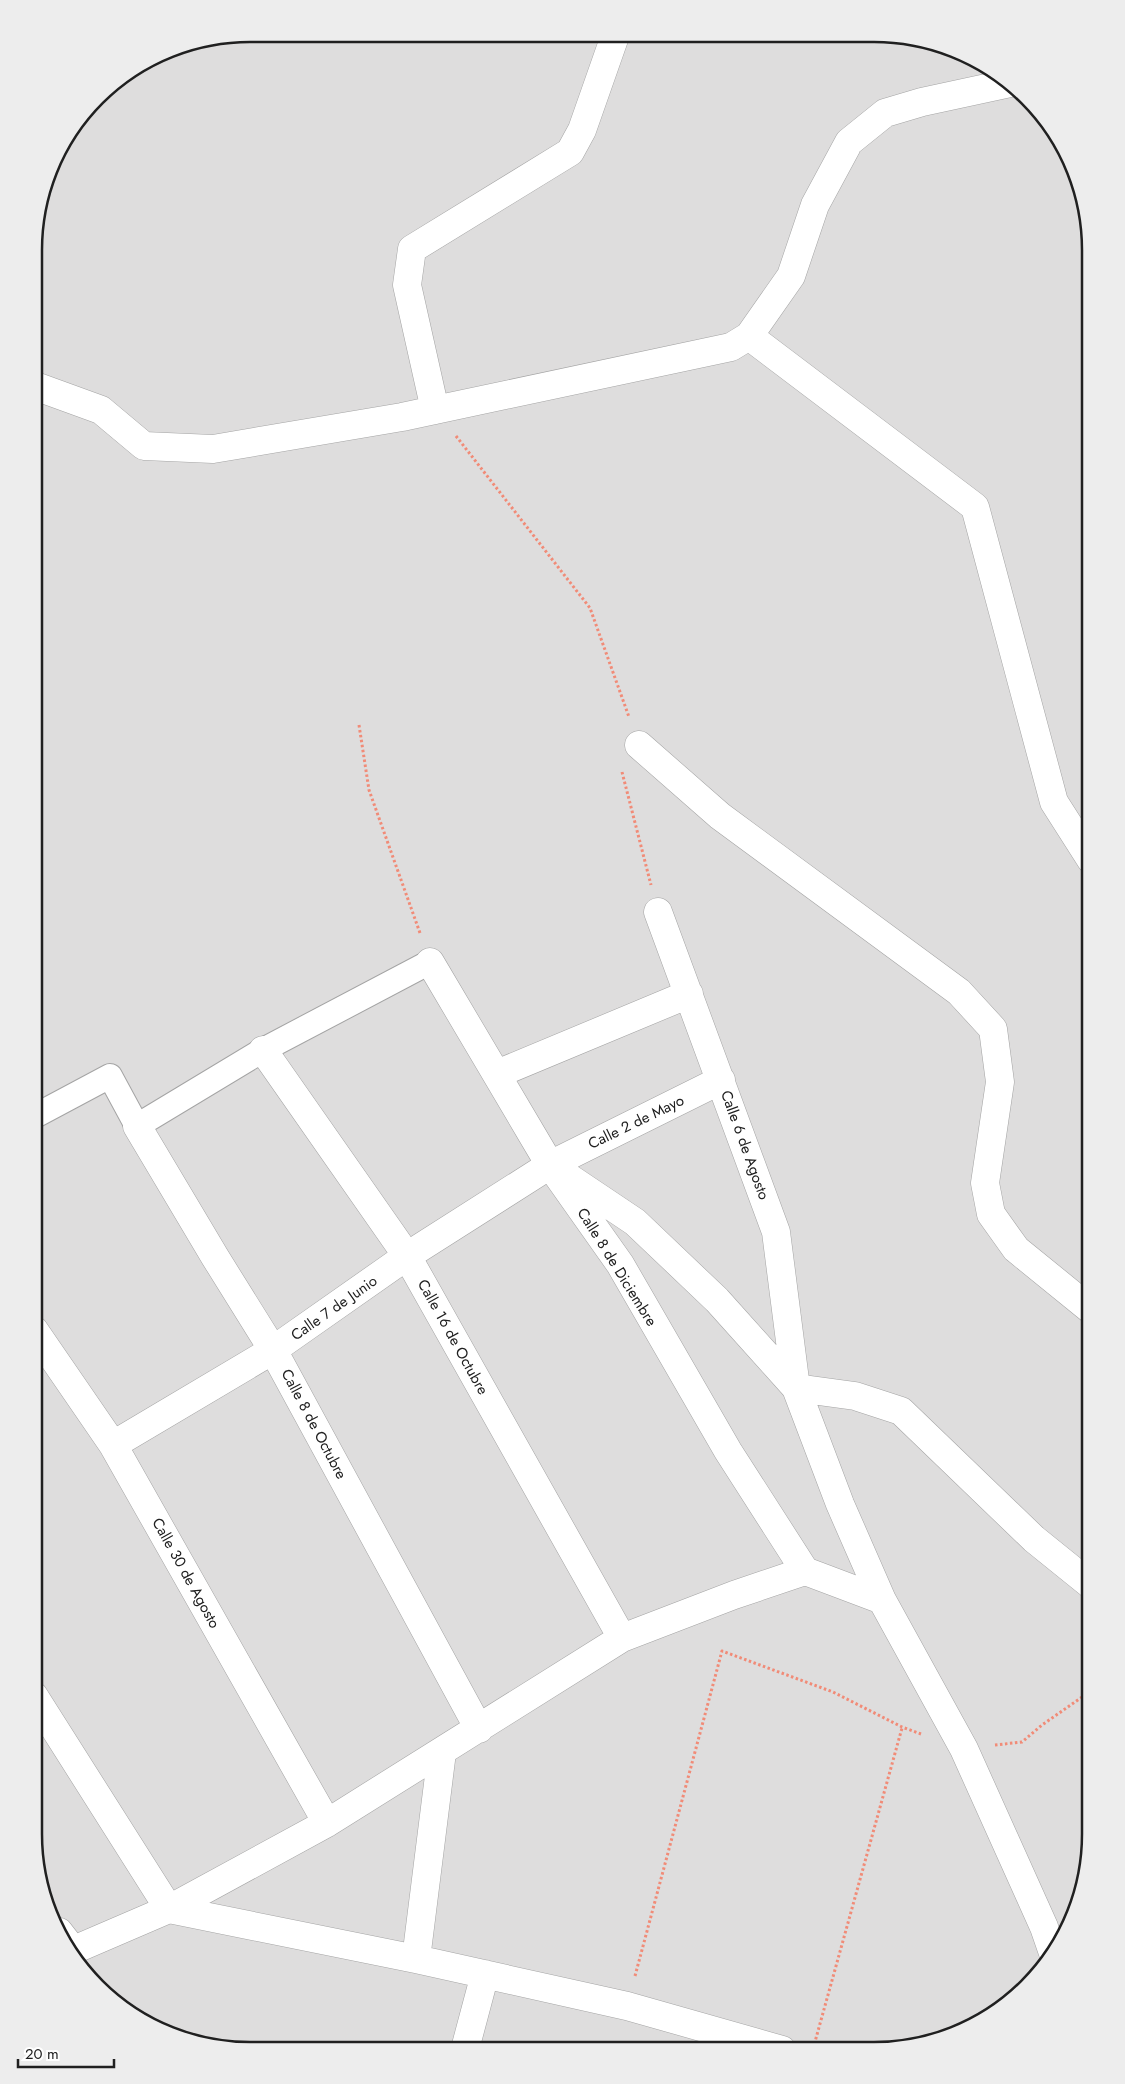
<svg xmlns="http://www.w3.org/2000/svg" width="1125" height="2084" viewBox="0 0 1125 2084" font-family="Jost,sans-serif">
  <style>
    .residential { fill: #dedddd }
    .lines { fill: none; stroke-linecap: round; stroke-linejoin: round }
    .pedestrian-casing { stroke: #a4a4a4; stroke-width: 26 }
    .minor-casing { stroke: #a4a4a4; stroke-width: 29 }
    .path { stroke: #f18b77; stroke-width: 3; stroke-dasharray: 2.5 2.5; stroke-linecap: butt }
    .pedestrian { stroke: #fff; stroke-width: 24 }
    .minor { stroke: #fff; stroke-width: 28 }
    .labels { text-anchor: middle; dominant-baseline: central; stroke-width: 4; stroke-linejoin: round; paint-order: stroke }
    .street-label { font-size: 15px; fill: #202020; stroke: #fff }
    .rim { fill: none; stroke: #202020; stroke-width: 2.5 }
  </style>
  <rect width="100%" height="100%" fill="#f0ede7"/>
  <path class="residential" d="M251 34 917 38 970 56 1017 87 1055 130 1080 181 1091 251V1848L1075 1916 1046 1966 995 2014 944 2039 874 2050 222 2048 155 2028 108 1997 70 1954 45 1903 34 1833 36 223 56 154 107 88 168 50Z"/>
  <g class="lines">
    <g class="pedestrian-casing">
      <path id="pedestrian" d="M35 1116 110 1076 137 1126 263 1050 430 962"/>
    </g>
    <g class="minor-casing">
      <path id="minor" d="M749 336 975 507 1054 802 1091 860
        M35 386 101 410 144 446 213 449 402 417 731 347 749 336 791 276 815 205 849 142 885 113 922 102 1010 83
        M435 410 407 285 412 249 570 152 582 130 615 36
        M639 745 720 816 959 992 993 1029 1000 1082 985 1183 991 1214 1016 1249 1091 1310
        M658 912 776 1232 796 1388 855 1396 901 1411 1034 1539 1091 1585
        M430 962 550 1165 620 1264 728 1451 805 1571
        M263 1050 407 1256 622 1638
        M497 1074 689 994
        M137 1126 215 1257 273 1350 479 1729
        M550 1165 635 1222 717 1300 796 1388 840 1504 882 1600 964 1749 1044 1927 1053 1953
        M34 1330 113 1445 327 1823
        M113 1445 273 1350 407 1256 550 1165 721 1080
        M34 1696 169 1909 416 1959 627 2006 782 2050
        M59 1932 73 1950
        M69 1952 169 1909 327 1823 622 1638 734 1595 805 1571 882 1600
        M416 1959 442 1752
        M465 2049 485 1974"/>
    </g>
    <path class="path" d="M456 436 590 608 629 717
      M359 725 369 790 420 933
      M622 772 651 885
      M995 1745 1022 1742 1042 1725 1085 1695H1091
      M635 1976 722 1651 833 1692 902 1727 921 1734
      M813 2049 902 1728"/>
    <use href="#pedestrian" class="pedestrian"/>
    <use href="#minor" class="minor"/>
  </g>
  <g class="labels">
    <g class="street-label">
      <text transform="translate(636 1122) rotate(-26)">Calle 2 de Mayo</text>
      <text transform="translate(745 1145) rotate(70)">Calle 6 de Agosto</text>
      <text transform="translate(617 1267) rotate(58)">Calle 8 de Diciembre</text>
      <text transform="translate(334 1308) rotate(-35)">Calle 7 de Junio</text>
      <text transform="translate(453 1337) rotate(61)">Calle 16 de Octubre</text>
      <text transform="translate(314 1424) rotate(62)">Calle 8 de Octubre</text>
      <text transform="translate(186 1573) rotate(61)">Calle 30 de Agosto</text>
    </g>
  </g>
  <path d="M0 0H1125V2084H0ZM250 42H874A208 208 0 0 1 1082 250V1834A208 208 0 0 1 874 2042H250A208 208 0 0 1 42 1834V250A208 208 0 0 1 250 42Z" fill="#ededed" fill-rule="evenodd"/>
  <path class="rim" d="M250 42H874A208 208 0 0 1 1082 250V1834A208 208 0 0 1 874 2042H250A208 208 0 0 1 42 1834V250A208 208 0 0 1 250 42Z"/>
  <path d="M18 2059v8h96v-8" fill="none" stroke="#202020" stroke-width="2.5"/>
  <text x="25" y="2059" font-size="15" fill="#202020" stroke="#ffffff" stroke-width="4" paint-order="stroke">20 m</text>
</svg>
